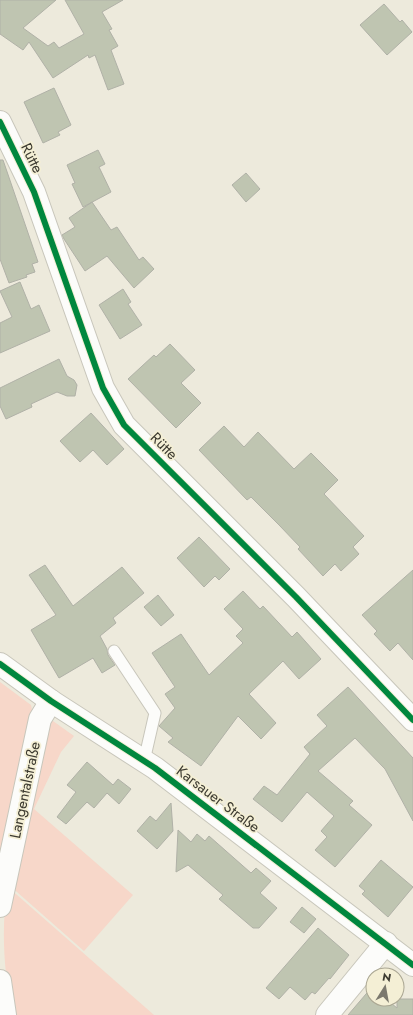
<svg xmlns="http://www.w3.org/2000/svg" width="413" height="1015" viewBox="0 0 413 1015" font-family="Jost,sans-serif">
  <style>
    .green { fill: #f7d7c9 }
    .building { fill: #bfc5b1; stroke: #b0b1a7 }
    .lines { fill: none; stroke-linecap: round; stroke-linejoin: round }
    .service-casing { stroke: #c8c6bb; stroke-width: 13 }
    .minor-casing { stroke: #c8c6bb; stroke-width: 24 }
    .tertiary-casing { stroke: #c8c6bb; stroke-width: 24 }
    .service { stroke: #fcfcfa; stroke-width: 11 }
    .minor { stroke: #fcfcfa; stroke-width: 22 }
    .tertiary { stroke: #fcfcfa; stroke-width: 22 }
    .cycleway-casing { stroke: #f4efd5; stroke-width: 8 }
    .cycleway { stroke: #00873e; stroke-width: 6 }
    .labels { text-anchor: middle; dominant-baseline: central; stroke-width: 3.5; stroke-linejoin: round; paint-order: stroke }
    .street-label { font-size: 15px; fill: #3d3b31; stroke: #f4efd5 }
  </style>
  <rect width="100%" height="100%" fill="#edeadc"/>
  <path class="green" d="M0 682 31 705 33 715 0 877Z
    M53 721 74 736 61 752 34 809 133 895 84 951 9 885 45 724Z
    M8 887 154 1015H11C5 970 0 931 8 887Z"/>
  <path class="building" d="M0 0H56L23 28 48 46 54 42 59 48 84 34 65 0H123L102 12 112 29 109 30 118 46 111 50 124 84 108 90 95 55 89 58 88 55 53 78 29 42 23 50 0 34Z
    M384 4 400 22 402 20 412 32 387 55 360 25Z
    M54 88 71 125 58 132 60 135 43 143 24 102Z
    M98 150 105 164 99 167 111 192 83 207 72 184 75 183 67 165Z
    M0 160H3L38 262 32 264 35 272 26 275 27 277 9 283 0 259Z
    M246 173 260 189 246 202 232 185Z
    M92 202 111 230 117 227 139 260 143 257 154 269 134 288 107 256 85 271 64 239 62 235 75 227 69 218Z
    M20 282 31 309 39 305 50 331 0 353V323L12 317 0 291Z
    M123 289 131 302 128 304 142 325 120 339 99 305Z
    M170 344 195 370 181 383 201 403 176 428 128 379 154 355 156 357Z
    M59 359 67 376 74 380 77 385 75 396H67L57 392 31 404 32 407 6 419 0 406V388Z
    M91 413 124 449 107 465 93 450 80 462 60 441Z
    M224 426 244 447 258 432 294 469 311 453 338 480 324 494 364 536 353 547 359 554 341 571 335 564 323 576 298 549 300 547 280 526 251 497 247 500 199 450Z
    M199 537 230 569 219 580 215 576 204 587 177 558Z
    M45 565 73 606 122 567 144 593 113 618 116 623 100 636 107 649 108 655 115 665 102 673 93 658 59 678 31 630 56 615 29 575Z
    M413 570V660L398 643 390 651 374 634 377 631 362 615Z
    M243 591 260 609 263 606 292 637 297 632 321 659 299 679 283 661 249 694 276 723 261 739 238 716 201 766 168 742 173 738 159 726 175 708 165 694 175 687 152 653 181 634 209 675 243 643 236 636 243 629 224 609Z
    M158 595 174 615 161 626 144 607Z
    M348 687 413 758V821L385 769 355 738 318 771 353 801 349 805 372 825 335 867 315 850 327 837 321 831 334 816 307 792 282 822 253 799 264 786 277 795 310 754 304 747 327 726 317 715Z
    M87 762 113 785 118 779 131 789 119 804 107 793 94 808 87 802 66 824 57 817 76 792 67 785Z
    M171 803 173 831 157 849 137 831 150 816 156 821Z
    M178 830 191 842 197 834 205 841 209 836 251 873 256 868 271 881 260 893 277 908 259 928H253L219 899 223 895 188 865 176 872Z
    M381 860 413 887 388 917 362 894 365 891 359 886Z
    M302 907 316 919 304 933 290 922Z
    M318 928 349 955 330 979 329 978 315 994 312 992 305 1000 290 987 279 999 266 988Z
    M372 987 373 999H386L397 1008V999H413V1015H348Z"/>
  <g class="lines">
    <g class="service-casing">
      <path id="service" d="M114 651 155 713 144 761"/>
    </g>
    <g class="minor-casing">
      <path id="minor" d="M0 122 34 192 103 388 124 425 296 597 413 720
        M0 906 40 719 51 701
        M0 981 5 1015
        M327 1015 386 943"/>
    </g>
    <g class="tertiary-casing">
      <path id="tertiary" d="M0 664 51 701 155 768 413 965"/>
    </g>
    <use href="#service" class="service"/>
    <use href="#minor" class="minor"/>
    <use href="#tertiary" class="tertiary"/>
    <g class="cycleway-casing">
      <path id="cycleway" d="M0 122 34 192 103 388 124 425 296 597 413 720
        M0 664 51 701 155 768 413 965"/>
    </g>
    <use href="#cycleway" class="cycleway"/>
  </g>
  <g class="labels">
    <g class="street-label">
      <text transform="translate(32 158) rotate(64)">Rütte</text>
      <text transform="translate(164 446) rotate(45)">Rütte</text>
      <text transform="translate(25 790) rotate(-78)">Langentalstraße</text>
      <text transform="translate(218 799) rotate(37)">Karsauer Straße</text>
    </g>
  </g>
  <g transform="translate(385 987) rotate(11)"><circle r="19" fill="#f4efd5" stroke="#aba793"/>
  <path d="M0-3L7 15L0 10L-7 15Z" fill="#7b786d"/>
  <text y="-6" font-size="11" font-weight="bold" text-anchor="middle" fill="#3d3b31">N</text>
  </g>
</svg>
